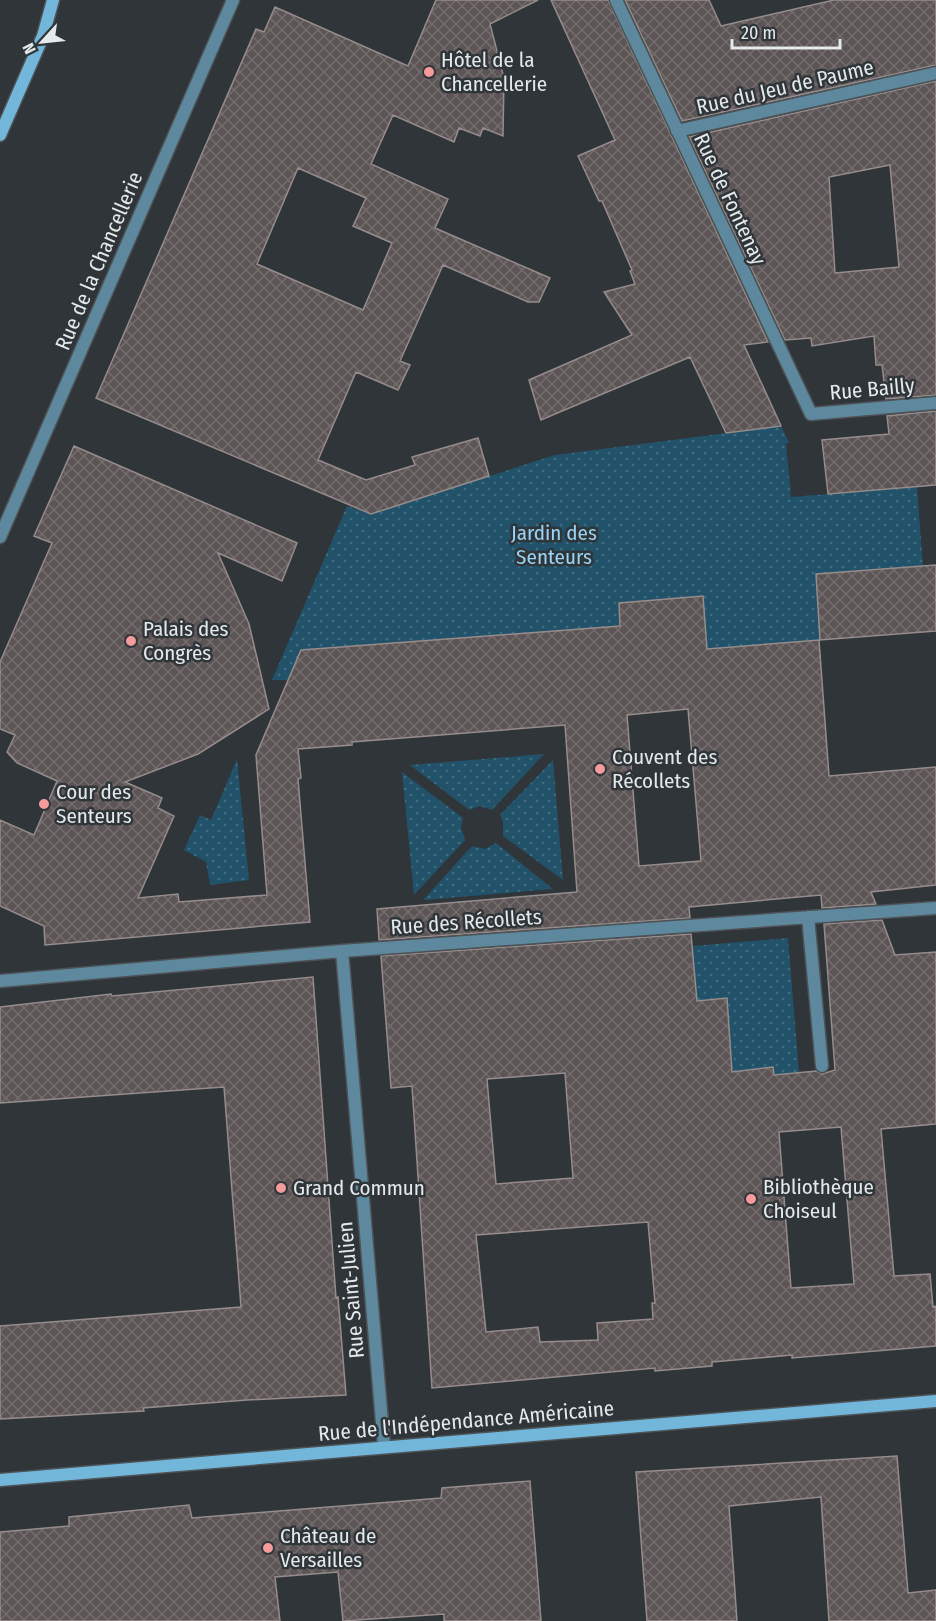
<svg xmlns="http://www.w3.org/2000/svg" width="936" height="1621" viewBox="0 0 936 1621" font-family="'Fira Sans Condensed',sans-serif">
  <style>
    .park { fill: url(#park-dots) }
    .building { fill: url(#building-cross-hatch); stroke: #958c8b; stroke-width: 1.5; fill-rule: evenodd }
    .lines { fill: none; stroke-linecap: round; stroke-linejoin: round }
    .minor-casing { stroke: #4c5255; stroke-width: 15 }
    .secondary-casing { stroke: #4c5255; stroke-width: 15 }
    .minor { stroke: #5e889e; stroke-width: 12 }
    .secondary { stroke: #72b6da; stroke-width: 12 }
    .poi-dot { fill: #f59b9c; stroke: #2f3539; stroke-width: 2 }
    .labels { text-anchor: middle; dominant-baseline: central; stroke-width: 5; stroke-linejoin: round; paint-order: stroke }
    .poi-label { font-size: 21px; fill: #e4e9eb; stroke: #2f3539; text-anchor: start }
    .street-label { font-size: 21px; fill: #e4e9eb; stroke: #2f3539 }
    .park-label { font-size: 21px; fill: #97d4f5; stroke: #2f3539 }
  </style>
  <defs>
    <pattern id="park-dots" width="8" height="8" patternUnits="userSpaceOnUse" patternTransform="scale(1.5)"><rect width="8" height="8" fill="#215269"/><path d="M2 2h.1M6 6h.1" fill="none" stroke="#416b7f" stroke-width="1.8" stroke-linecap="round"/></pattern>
    <pattern id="building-cross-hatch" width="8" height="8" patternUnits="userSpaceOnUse" patternTransform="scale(1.5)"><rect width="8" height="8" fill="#5d5555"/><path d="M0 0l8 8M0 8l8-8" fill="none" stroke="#746d6e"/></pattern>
  </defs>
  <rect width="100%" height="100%" fill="#2f3539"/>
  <path class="park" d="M781 426 789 443H786L791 497 917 487 923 566 816 574 820 640 707 649 703 596 619 603 620 626 377 644 365 673 363 645 302 650 289 680H272L347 506 371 514 555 455Z
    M544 754 492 810 480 806 469 810 410 765Z
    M237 759 249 880 210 885 206 862 184 850 200 815 211 820Z
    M553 760 563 880 503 836V822L500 815Z
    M402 772 463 818 461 827 465 840 414 895Z
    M496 843 553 889 423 900 472 846 485 849Z
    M788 938 799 1072 774 1075 772 1068 710 1074 709 1062 731 1059 727 999 696 1001 692 946Z"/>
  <path class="building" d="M436 0H538L490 24 504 78 503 136 483 128 480 136 459 128 454 142 393 115 371 164 448 199 435 228 550 278 539 302H528L443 265 400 361 410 365 398 390 356 372 318 460 366 480 415 465 412 457 478 438 489 476 371 514 96 398 256 29 264 32 275 7 408 66ZM298 168 366 198 353 226 392 243 363 310 257 264Z
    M551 0H608L768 342 744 345 781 426 726 433 690 357 541 420 529 380 632 335 604 292 635 284 630 271 632 270 602 201H599L578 156 615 140Z
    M625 0H709L721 26 834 0H936V65L682 121Z
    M936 81V395L886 399 882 365H876L874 336 812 346 811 338 785 340 689 137ZM890 165 899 267 835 273 829 177Z
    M936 411V485L828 494 822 440 889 434 887 416Z
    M74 446 297 543 282 581 218 553 249 624 269 709 198 754 125 782 162 798 158 808 174 816 138 898 178 894 179 902 267 895 256 755 301 650 620 626 619 603 703 596 707 649 819 640 829 776 936 767V885L871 892 876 904 822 908 821 895 689 907 690 918 379 940 377 909 577 892 565 725 352 742V745L298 749 301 778 298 779 310 922 45 945 44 926 0 906V820L34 835 57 781 17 763 7 752 15 735 0 729V662L52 543 34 536ZM688 709 701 861 639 866 627 715Z
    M936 565V631L820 640 816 574Z
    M882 920 895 955 936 952V1124L881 1129 894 1276 930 1274 933 1307 936 1306V1346L792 1358V1355L712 1362V1366L655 1371V1368L432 1388 412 1086 391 1088 381 956 691 934 697 1001 727 998 732 1072 773 1067 774 1075 816 1071 822 1074 835 1070 824 924ZM565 1073 573 1178 496 1184 487 1079ZM841 1127 854 1284 791 1288 779 1132ZM648 1222 655 1303H652L653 1319 597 1323 598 1340 540 1342 538 1327 486 1332 476 1235Z
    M313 977 336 1298 338 1297 346 1395 247 1400 143 1408 144 1411 0 1419V1326L241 1307 224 1087 0 1103V1007L111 994 112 996Z
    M897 1456 908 1593 936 1590V1621H829L821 1497 729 1506 737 1621H647L636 1472Z
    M530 1481 541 1621H444V1614L343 1621 338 1572 275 1577 280 1621H0V1532L69 1526V1517L189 1505 192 1518 441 1498 442 1488Z"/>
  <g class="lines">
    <g class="minor-casing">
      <path id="minor" d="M616 0 811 414 936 403
        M677 131 936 73
        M0 537 233 0
        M808 917 822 1066
        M342 951 384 1446
        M0 981 342 951 936 908"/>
    </g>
    <g class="secondary-casing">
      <path id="secondary" d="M0 135 43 36 53 0
        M0 1480 936 1401"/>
    </g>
    <use href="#minor" class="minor"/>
    <use href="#secondary" class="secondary"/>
  </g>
  <g class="poi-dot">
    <circle cx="429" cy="72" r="6"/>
    <circle cx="131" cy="641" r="6"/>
    <circle cx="600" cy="769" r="6"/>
    <circle cx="44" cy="804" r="6"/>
    <circle cx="281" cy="1188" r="6"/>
    <circle cx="751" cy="1199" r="6"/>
    <circle cx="268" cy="1548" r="6"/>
  </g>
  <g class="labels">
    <g class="poi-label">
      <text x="441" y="60">Hôtel de la<tspan x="441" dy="24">Chancellerie</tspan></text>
      <text x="143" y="629">Palais des<tspan x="143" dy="24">Congrès</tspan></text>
      <text x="612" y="757">Couvent des<tspan x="612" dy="24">Récollets</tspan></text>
      <text x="56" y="792">Cour des<tspan x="56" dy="24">Senteurs</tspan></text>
      <text x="763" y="1187">Bibliothèque<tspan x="763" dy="24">Choiseul</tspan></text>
      <text x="293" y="1188">Grand Commun</text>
      <text x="280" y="1536">Château de<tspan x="280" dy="24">Versailles</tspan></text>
    </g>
    <g class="street-label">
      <text transform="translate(785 87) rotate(-13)">Rue du Jeu de Paume</text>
      <text transform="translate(730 199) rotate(65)">Rue de Fontenay</text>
      <text transform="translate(99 261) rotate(-67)">Rue de la Chancellerie</text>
      <text transform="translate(872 389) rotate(-5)">Rue Bailly</text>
      <text transform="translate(466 922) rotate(-4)">Rue des Récollets</text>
      <text transform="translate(351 1290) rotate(-95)">Rue Saint-Julien</text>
      <text transform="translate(466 1421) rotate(-5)">Rue de l'Indépendance Américaine</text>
    </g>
    <g class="park-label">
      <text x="554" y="533">Jardin des<tspan x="554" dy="24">Senteurs</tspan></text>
    </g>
  </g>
  <g transform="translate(42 42) rotate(243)" stroke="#2f3539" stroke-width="4.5" paint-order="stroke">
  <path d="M0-4.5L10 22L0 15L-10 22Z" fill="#e4e9eb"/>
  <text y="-9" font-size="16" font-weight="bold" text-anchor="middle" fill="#e4e9eb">N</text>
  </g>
  <path d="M732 39v9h108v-9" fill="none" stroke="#e4e9eb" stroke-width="3"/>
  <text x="741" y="39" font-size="18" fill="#e4e9eb" stroke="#2f3539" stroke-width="4.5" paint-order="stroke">20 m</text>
</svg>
